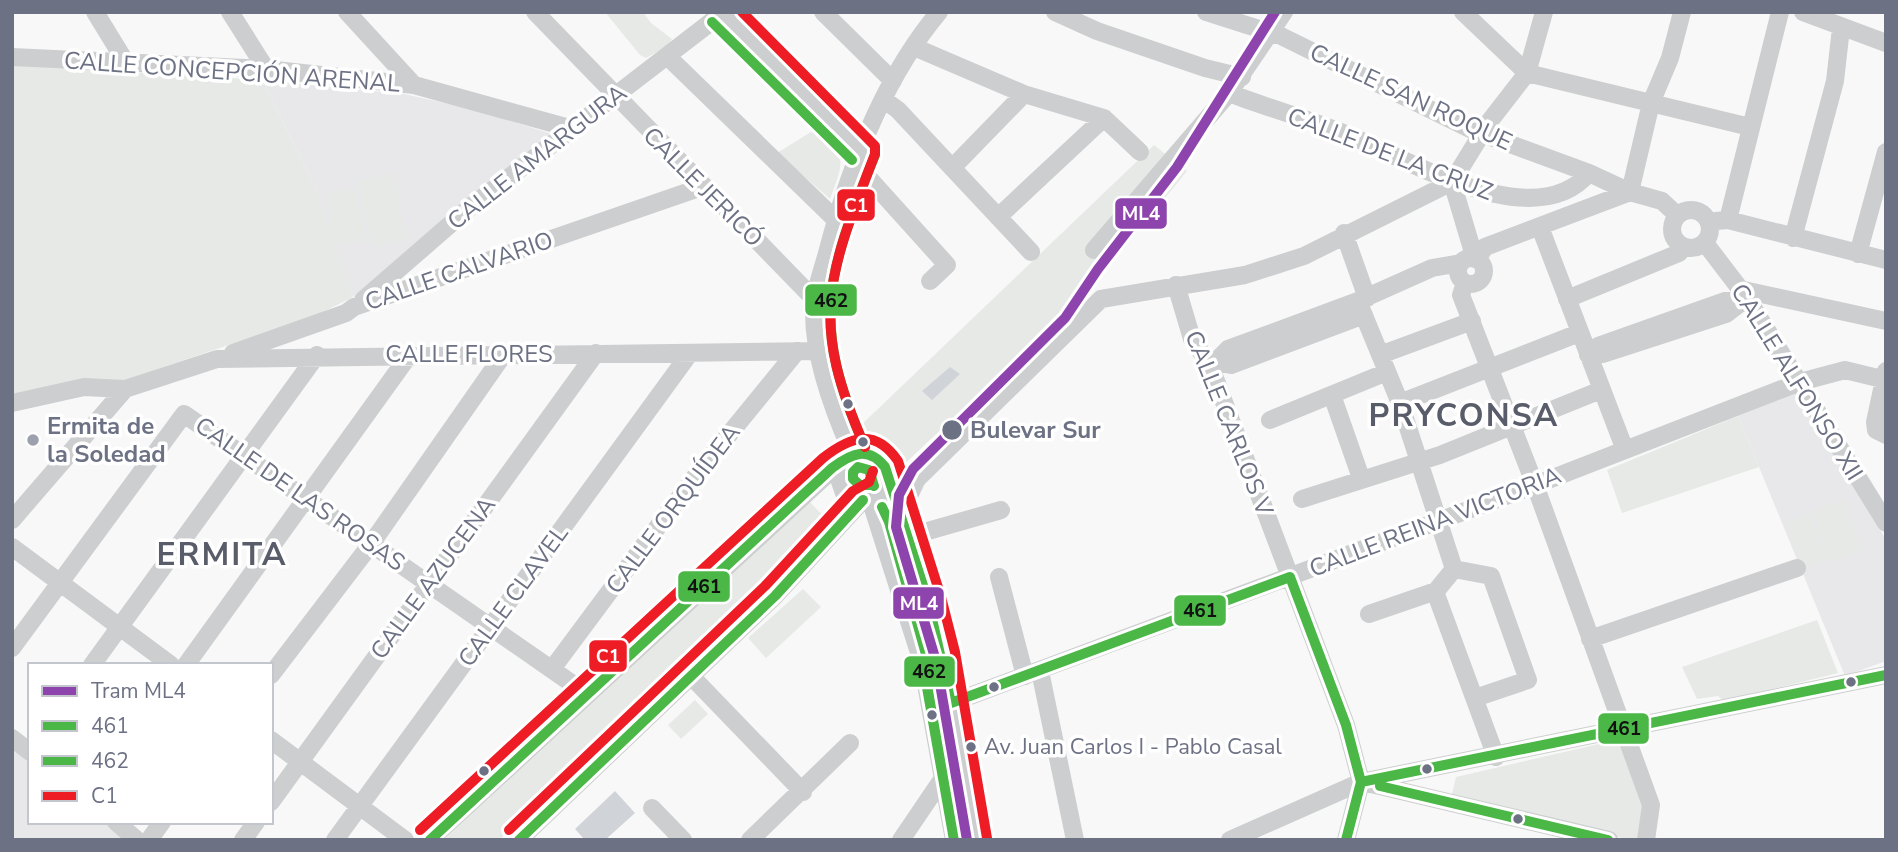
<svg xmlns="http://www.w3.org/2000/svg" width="1898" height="852" viewBox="0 0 1898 852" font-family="'Nunito Sans',sans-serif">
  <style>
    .built { fill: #e8e8ea }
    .green { fill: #e6e9e6 }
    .water { fill: #d0d3d8 }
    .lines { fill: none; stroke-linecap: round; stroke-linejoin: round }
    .minor { stroke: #cdcecf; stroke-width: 18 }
    .bus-1-casing { stroke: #fff; stroke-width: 16 }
    .bus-2-casing { stroke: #fff; stroke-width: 16 }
    .bus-3-casing { stroke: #fff; stroke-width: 16 }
    .bus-1 { stroke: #4ab747; stroke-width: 10 }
    .bus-2 { stroke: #4ab747; stroke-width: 10 }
    .bus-3 { stroke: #ee1c25; stroke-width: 10 }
    .tram-1-casing { stroke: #fff; stroke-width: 16 }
    .tram-1 { stroke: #8e44ad; stroke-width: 10 }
    .bus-dot { fill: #6c7184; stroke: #fff; stroke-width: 2.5 }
    .poi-dot { fill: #9da0ad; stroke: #fff; stroke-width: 2.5 }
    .labels { text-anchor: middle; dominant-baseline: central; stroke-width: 7; stroke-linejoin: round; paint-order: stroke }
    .bus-label { font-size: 22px; fill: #6c7184; stroke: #fff; text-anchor: start }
    .street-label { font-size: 24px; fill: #6c7184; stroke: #fff }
    .poi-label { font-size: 24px; font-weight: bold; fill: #6c7184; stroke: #fff; text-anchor: start }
    .stop-label { font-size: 24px; font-weight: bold; fill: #6c7184; stroke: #fff; text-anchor: start }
    .district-label { font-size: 32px; font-weight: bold; letter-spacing: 2px; fill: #595d6a; stroke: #fff }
    .line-badge { stroke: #fff; stroke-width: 2.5 }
    .badge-label { font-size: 19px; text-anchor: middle; font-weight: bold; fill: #fff }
    .pale-badge-label { font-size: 19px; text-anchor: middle; font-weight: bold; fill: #111 }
  </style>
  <rect width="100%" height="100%" fill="#f8f8f8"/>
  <path class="built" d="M263 80 404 94 477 110 552 134 465 200 353 297 315 188Z
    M1800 390 1886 540V661L1845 676 1738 416Z
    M12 747 30 761V822H104L126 840H12Z"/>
  <path class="green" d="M605 12H643L651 23 672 39 669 45 646 58 640 55Z
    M12 65 263 80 315 188 334 240 327 193 356 188 366 241 336 246 353 297 315 316 116 383 82 379 12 394Z
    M819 127C847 158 844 161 830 199L777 153Z
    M1154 145 1187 171 1088 292 902 466 857 429Z
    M393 173 407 239 373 247 358 181Z
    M1738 416 1759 467 1622 513 1607 470Z
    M858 461 870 464 877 476 875 485 862 491C850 487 845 479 849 467Z
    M803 495 837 530 499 840H444Z
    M1844 500 1862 550 1830 561 1812 511Z
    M1810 514 1827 560 1803 569 1785 523Z
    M907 558 925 608 952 736 940 738 897 562Z
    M803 589 821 607 766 658 748 638Z
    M1817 620 1838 673 1724 701 1718 696 1697 699 1682 667Z
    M695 700 708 714 681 739 668 725Z
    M1625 738 1644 806 1643 840H1631L1451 798 1456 777Z"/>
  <path class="water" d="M950 367 960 374 932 400 922 391Z
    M615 791 635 813 605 840H585L575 829Z"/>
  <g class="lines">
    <path class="minor" d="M95 12 125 61
      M230 12 266 69
      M347 12 414 85
      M535 12 815 300
      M722 12 862 150
      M823 12 893 81
      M1055 12 1097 31 1205 68 1242 77
      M1206 12 1281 36 1472 130 1589 173 1630 192 1662 201 1677 215
      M1463 12 1527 73 1750 127
      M1803 12 1886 43
      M914 47 1024 94 1104 118 1140 152
      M667 56 836 220
      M12 57 266 69 414 85 573 129
      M1229 93C1268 108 1308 119 1346 134 1406 158 1534 238 1589 173
      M883 99 898 110 1031 252
      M856 164 947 265 930 281
      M953 167 1024 94
      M1452 182 1475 259
      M1672 229a19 19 0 1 1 38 0a19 19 0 1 1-38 0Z
      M998 217 1104 118
      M1728 220 1780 12
      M1540 227 1625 450
      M1710 228 1715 221 1728 220 1886 260
      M1344 233 1367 298
      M1793 238 1835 81 1841 28
      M1705 243 1747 298 1886 523
      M1094 250 1229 93 1284 12
      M1858 254 1886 152
      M1458 271a13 13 0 1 1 26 0a13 13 0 1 1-26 0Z
      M1477 259 1485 247 1630 192 1651 103 1670 58 1682 12
      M1465 283 1461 295 1535 485 1651 805 1646 840
      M1176 285 1192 339 1210 365 1346 725 1361 782 1346 840
      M1739 289 1886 321
      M1567 299 1679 253 1681 246
      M363 300 469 208 724 12
      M1358 301 1400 403 1454 569 1436 591 1437 597 1496 757
      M1364 315 1231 365 1215 362 1228 349 1358 301 1432 268 1461 263
      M233 353 346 313 354 307 702 187
      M1380 355 1472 321
      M1588 355 1595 352 1598 346 1725 301 1747 298 1726 314 1603 354 1595 352
      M1886 371 1875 422 1876 430 1886 435
      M1332 395 1361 478
      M12 403 84 387 125 389 217 359 818 351
      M1400 403 1579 333
      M1270 420 1387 372
      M852 453C833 410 809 347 815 299 817 284 823 268 827 253 849 169 882 80 939 12
      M886 476 880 492 863 500 844 493 837 473C844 449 872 444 885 467L928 601 941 655 973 840
      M870 499 922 662 954 840
      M1302 499 1440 455 1601 390
      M12 520 125 389
      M904 524 909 496 917 479 1101 299 1245 275 1304 256 1452 182 1489 122 1527 73 1544 12
      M907 537 1001 510
      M12 547 171 665
      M1454 569 1491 576 1528 680 1475 698
      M999 577 1025 676
      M1369 614 1436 591
      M1590 639 1797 568
      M12 648 184 414 587 694
      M92 665 317 355
      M186 665 410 354
      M552 669 700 470 797 351
      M1040 671 1075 840
      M271 675 371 544 504 354
      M691 676 803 792
      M951 703 1535 485 1800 382 1845 370 1886 380
      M12 738 30 752
      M271 740 405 840
      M1367 783 1609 840
      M271 802 596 353
      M652 808 683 840
      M116 822 137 840
      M149 840 162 822
      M243 840 256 822
      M335 840 690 353
      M430 840 845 458
      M519 840 775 596 863 500
      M750 840 850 743
      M901 840 943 778
      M1230 840 1361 782 1886 675"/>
    <g class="bus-1-casing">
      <path id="bus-1" d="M923 665 954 840
        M1361 782 1886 675
        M1380 786 1608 840
        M430 840 832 468C852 453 868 446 885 467L928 601 951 703 1290 577 1346 725 1361 782 1346 840
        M519 840 775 596 863 500"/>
    </g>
    <g class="bus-2-casing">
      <path id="bus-2" d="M712 22 852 160
        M865 447C810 322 826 277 875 155
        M870 485H860L853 479V472L858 467 869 470 874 486
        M882 507 889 522 927 658 959 840"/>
    </g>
    <g class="bus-3-casing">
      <path id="bus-3" d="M742 12 875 146V154C827 278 809 320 865 447
        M420 830 823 458C851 436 875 428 898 461L941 597 955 652 987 838
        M509 830 765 586 853 491 869 482 873 471"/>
    </g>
    <use href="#bus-1" class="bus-1"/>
    <use href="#bus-2" class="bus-2"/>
    <use href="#bus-3" class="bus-3"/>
    <g class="tram-1-casing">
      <path id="tram-1" d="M967 840 936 661 896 527 899 495 913 469 1065 318 1098 269 1177 167 1275 12"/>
    </g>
    <use href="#tram-1" class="tram-1"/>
  </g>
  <g class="bus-dot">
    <circle cx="848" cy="404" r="6"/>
    <circle cx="952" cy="430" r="11"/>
    <circle cx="863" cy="442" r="6"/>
    <circle cx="1851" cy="682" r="6"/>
    <circle cx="994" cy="687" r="6"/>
    <circle cx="932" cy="715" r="6"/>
    <circle cx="971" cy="747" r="6"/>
    <circle cx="1427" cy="769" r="6"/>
    <circle cx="484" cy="771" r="6"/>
    <circle cx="1518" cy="819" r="6"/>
  </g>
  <circle class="poi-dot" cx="33" cy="440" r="7"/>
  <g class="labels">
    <g class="bus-label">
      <text x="984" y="747">Av. Juan Carlos I - Pablo Casal</text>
    </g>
    <g class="street-label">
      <text transform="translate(232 72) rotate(4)">CALLE CONCEPCIÓN ARENAL</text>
      <text transform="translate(1411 97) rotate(25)">CALLE SAN ROQUE</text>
      <text transform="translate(1390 154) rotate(21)">CALLE DE LA CRUZ</text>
      <text transform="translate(537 157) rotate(-38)">CALLE AMARGURA</text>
      <text transform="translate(703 187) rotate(45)">CALLE JERICÓ</text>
      <text transform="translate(459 271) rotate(-19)">CALLE CALVARIO</text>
      <text x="469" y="354">CALLE FLORES</text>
      <text transform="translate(1797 382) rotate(58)">CALLE ALFONSO XII</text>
      <text transform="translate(1229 423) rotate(68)">CALLE CARLOS V</text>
      <text transform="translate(300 494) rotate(35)">CALLE DE LAS ROSAS</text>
      <text transform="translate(673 509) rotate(-53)">CALLE ORQUÍDEA</text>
      <text transform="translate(1435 522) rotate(-21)">CALLE REINA VICTORIA</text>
      <text transform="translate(433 578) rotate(-54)">CALLE AZUCENA</text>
      <text transform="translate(513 596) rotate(-54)">CALLE CLAVEL</text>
    </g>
    <g class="poi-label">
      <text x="47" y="426">Ermita de<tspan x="47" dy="28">la Soledad</tspan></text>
    </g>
    <g class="stop-label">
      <text x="970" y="430">Bulevar Sur</text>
    </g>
    <g class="district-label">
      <text x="1464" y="415">PRYCONSA</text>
      <text x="222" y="554">ERMITA</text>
    </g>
  </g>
  <g class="line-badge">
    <rect x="836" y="188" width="40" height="34" rx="7" fill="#ee1c25"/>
    <rect x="1114" y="197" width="54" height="33" rx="7" fill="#8e44ad"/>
    <rect x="804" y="283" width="54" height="34" rx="7" fill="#4ab747"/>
    <rect x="677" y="570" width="54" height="33" rx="7" fill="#4ab747"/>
    <rect x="892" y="586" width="53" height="34" rx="7" fill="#8e44ad"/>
    <rect x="1173" y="594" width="54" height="33" rx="7" fill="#4ab747"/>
    <rect x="588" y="639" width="40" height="34" rx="7" fill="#ee1c25"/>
    <rect x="903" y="655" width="53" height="33" rx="7" fill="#4ab747"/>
    <rect x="1597" y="712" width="53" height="33" rx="7" fill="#4ab747"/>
  </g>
  <g class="badge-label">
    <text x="856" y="212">C1</text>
    <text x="1141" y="220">ML4</text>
    <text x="919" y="610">ML4</text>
    <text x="608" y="663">C1</text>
  </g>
  <g class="pale-badge-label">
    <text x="831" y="307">462</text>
    <text x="704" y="593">461</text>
    <text x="1200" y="617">461</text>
    <text x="929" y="678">462</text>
    <text x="1624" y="735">461</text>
  </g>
  <rect width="1898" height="852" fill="none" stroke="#6c7184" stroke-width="28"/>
  <rect x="28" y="663" width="245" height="161" fill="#ffffff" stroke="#c4c6ce" stroke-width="2"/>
  <rect x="42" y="686" width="35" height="10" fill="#8e44ad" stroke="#c4c6ce" stroke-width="2"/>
  <text x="91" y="698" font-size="21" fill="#6c7184">Tram ML4</text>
  <rect x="42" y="721" width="35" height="10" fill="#4ab747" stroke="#c4c6ce" stroke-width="2"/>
  <text x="91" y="733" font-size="21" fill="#6c7184">461</text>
  <rect x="42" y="756" width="35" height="10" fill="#4ab747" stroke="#c4c6ce" stroke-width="2"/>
  <text x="91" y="768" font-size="21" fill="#6c7184">462</text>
  <rect x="42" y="791" width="35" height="10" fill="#ee1c25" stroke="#c4c6ce" stroke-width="2"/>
  <text x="91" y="803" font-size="21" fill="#6c7184">C1</text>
</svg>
